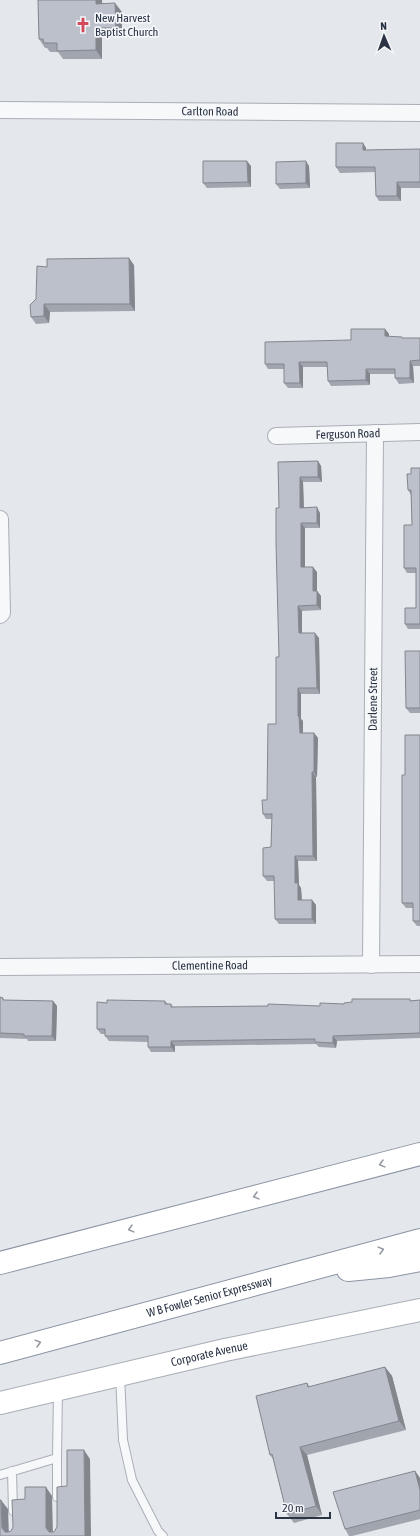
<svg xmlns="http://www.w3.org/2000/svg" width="420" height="1536" viewBox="0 0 420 1536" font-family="'Asap Condensed',sans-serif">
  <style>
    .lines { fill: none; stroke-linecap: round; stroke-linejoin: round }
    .lane-casing { stroke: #a9aeb7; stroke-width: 10 }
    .street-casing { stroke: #a9aeb7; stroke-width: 18 }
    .secondary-casing { stroke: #a9aeb7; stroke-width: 24 }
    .highway-casing { stroke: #8b94a3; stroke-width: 24 }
    .lane { stroke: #f7f8fa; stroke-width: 8 }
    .street { stroke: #f7f8fa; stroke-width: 16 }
    .secondary { stroke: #fff; stroke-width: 22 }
    .highway { stroke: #fff; stroke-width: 22 }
    .wall { fill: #a1a5ae }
    .shaded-wall { fill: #83868d }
    .building { fill: #bbc0ca; stroke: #83868d }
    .oneway { stroke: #959aa2 }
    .labels { text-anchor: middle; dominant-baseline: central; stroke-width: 3.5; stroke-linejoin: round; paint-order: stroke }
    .poi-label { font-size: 12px; fill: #2b3445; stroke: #f4f6f9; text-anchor: start }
    .street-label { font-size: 12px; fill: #2b3445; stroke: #f4f6f9 }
  </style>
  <rect width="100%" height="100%" fill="#e4e7ec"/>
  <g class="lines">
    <g class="lane-casing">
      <path id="lane" d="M120 1375 123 1440 132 1480 158 1531 163 1536
        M57 1458V1497
        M12 1471 13 1511
        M0 1475 57 1458 58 1391"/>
    </g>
    <g class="street-casing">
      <g id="street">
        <path id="s1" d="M0 110 420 113"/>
        <path id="s2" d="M276 436 420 432"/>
        <path d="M0 519 2 613 0 615"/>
        <path id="s3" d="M371 965 375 433"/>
        <path id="s4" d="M0 967 420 964"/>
      </g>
    </g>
    <g class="secondary-casing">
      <g id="secondary">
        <path id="s5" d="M0 1403 225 1350 420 1310"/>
      </g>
    </g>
    <g class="highway-casing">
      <g id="highway">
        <path d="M0 1263 420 1154"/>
        <path d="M348 1270 389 1266 420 1260"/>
        <path id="s6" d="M0 1353 420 1240"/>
      </g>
    </g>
    <use href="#lane" class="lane"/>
    <use href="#street" class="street"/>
    <use href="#secondary" class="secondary"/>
    <use href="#highway" class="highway"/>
  </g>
  <path class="wall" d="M38 0H102V4L122 12V37H102V59H63L58 52H50L47 48H45L39 39Z
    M363 143 366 148V150L420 149V188H401V201H379L376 196 375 172 340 173 336 167Z
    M251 166V187L207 188 203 183Z
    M309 166 310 188 280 189 276 184Z
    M134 265 135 311 50 312 49 323 36 324 31 317 47 267Z
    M385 329 389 334V337L403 338H420V366H413L414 383 399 384 395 378V374H370V385L331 386 328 381V367H303V388H288L284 383V369H268L265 364 351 340Z
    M318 461 321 466 322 482H303L304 508 320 513V528H305V567L317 572V591L321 596V610L302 611V633L319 638 320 694H301V719L303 721V733H314L318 738 317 777H316L317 861H298L299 885 301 888 302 900H312L316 905V924H279L275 919V881H267L263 876 271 847 272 819H266L263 814 267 800 276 724 279 657V508L278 462Z
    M420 468V629H408L405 624 416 608V573H407L404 568 412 525 411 495 408 490 411 474Z
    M420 651V713H410L406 708Z
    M420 735V926H417L413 921V908H406L402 903 405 775Z
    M0 997 3 998 4 1000 53 1001 57 1006 56 1041H28L27 1039 0 1038Z
    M420 1000V1038L337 1041 336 1048 319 1047 316 1044 175 1046V1052H151L148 1047V1042L109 1041 105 1036V1034H101L97 1029 107 1003 165 1001 168 1004H171L173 1007 320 1006 344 1004Z
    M385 1367 392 1376 406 1430 307 1455 322 1515 294 1523 287 1514 273 1459 270 1455 307 1383 310 1387Z
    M415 1471 420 1478V1519L352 1536H349L345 1529Z"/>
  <path class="shaded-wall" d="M96 0H102L103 13 96 4Z
    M115 3 122 12V37L116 28Z
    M96 28 102 37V59L96 50Z
    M363 143 366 148V155L363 150Z
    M247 161 251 166V187L248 182Z
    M306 161 309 166 310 188 306 183Z
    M397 182 401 188V201L397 196Z
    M129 258 134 265 135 311 130 304Z
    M44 304 50 312 49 323 44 316Z
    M385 329 389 334V342L385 336Z
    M410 361 413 366 414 383 410 378Z
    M299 362 303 367V388L300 383Z
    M366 369 370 374V385L366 380Z
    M318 461 321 466 322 482 318 477Z
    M300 477 303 482 304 513 300 508Z
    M317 507 320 513V528L317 523Z
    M301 523 305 528V572L301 567Z
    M313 567 317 572V596L313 591Z
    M317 591 321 596V610L317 605Z
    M298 606 302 611V638L299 633Z
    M315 633 319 638 320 694 317 688Z
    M298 688 301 694V719L303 721V738L300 733 298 716Z
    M314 733 318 738 317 777 314 772Z
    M312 772 316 777 317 861 313 856Z
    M295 856 298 861 299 885 301 888 302 905 298 900 295 883Z
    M312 900 316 905V924L312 919Z
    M53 1001 57 1006 56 1041 52 1036Z
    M333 1036 337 1041 336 1048 333 1043Z
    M171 1041 175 1046V1052L171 1047Z
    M385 1367 392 1376 406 1430 399 1421Z
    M300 1447 307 1455 322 1515 316 1506Z
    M84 1450 90 1459 91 1536H85Z
    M415 1471 420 1478V1490Z
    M46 1487 52 1496 53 1536 46 1528Z
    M1 1500 8 1509 9 1536H8L2 1528Z"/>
  <path class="building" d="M38 0H96V4L115 3 116 28H96V50L57 51V43H44L43 39H39Z
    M336 143H363V150L420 149V182H397V196H376L375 167H336Z
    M203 161H247L248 182 203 183Z
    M306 161V183L276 184V162Z
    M129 258 130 304H44V316L31 317 30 305 36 299 37 266 47 267V259Z
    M351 329H385V336L402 337V338H420V360L410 361V378H395V369H366V380L328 381 327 362H299L300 383H284V364H265V342L351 340Z
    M318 461V477H300V508L317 507V523H301V567H313V591H317V605L298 606 299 633H315L317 688H298V716H299L300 733H314V772H312L313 856H295V883H298V900H312V919H275L274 876H263V848L271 847 272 814H263L262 800H267L268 724H276V657H279L276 543V508H279L278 462Z
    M411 468H420V624H405V608H416V568H404V525H412L411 490H408L407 474H411Z
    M405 651H420V708H406Z
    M405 735H420V921H413V903H402V775H405Z
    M0 997 3 998V1000L53 1001 52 1036H24V1034L0 1033Z
    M352 999H410V1001L420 1000V1033L333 1036V1043L315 1042V1039L171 1041V1047H148V1036H105V1029H97V1002L107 1003V1000L165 1001V1004H171V1007L268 1006V1004L320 1006V1003L344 1004V1003L352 1002Z
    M385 1367 399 1421 300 1447 316 1506 287 1514 272 1454 270 1455 256 1396 307 1383 308 1387Z
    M67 1450H84L85 1536H0V1500H1L2 1528 5 1532H8L11 1531 13 1527 12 1500 25 1499V1487H46V1528L49 1532H54L57 1527V1487L67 1486Z
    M415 1471 420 1490V1510L345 1529 333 1492Z"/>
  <defs><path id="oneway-chevron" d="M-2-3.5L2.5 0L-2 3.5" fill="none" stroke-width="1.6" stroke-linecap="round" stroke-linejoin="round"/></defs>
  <g class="oneway">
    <use href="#oneway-chevron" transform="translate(382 1164) rotate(165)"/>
    <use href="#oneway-chevron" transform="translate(256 1196) rotate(165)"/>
    <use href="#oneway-chevron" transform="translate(131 1229) rotate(165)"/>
    <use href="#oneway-chevron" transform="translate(381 1250) rotate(-15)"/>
    <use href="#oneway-chevron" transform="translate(38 1343) rotate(-15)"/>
  </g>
  <defs>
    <g id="church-bare" transform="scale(1.2)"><path d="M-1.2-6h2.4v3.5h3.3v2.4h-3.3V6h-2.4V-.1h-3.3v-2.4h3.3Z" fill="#d1495b" stroke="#f4f6f9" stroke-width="2.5" paint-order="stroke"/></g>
  </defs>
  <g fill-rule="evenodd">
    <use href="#church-bare" x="83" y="25"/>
  </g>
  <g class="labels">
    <g class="poi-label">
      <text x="95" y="18">New Harvest<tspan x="95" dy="14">Baptist Church</tspan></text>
    </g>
    <g class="street-label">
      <text stroke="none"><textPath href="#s1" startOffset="210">Carlton Road</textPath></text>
      <text stroke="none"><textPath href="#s2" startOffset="72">Ferguson Road</textPath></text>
      <text stroke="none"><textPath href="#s3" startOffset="266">Darlene Street</textPath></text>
      <text stroke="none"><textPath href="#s4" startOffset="210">Clementine Road</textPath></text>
      <text stroke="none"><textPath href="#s6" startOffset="217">W B Fowler Senior Expressway</textPath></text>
      <text stroke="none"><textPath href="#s5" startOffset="215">Corporate Avenue</textPath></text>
    </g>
  </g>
  <g transform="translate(384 36) rotate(358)" stroke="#f4f6f9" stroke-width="3" paint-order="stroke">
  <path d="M0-3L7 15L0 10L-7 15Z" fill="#2b3445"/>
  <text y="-6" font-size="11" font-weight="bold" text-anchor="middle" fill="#2b3445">N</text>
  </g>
  <path d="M276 1512v6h54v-6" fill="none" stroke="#2b3445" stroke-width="2"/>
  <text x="282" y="1512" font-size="12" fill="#2b3445" stroke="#f4f6f9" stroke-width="3" paint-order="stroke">20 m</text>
</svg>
